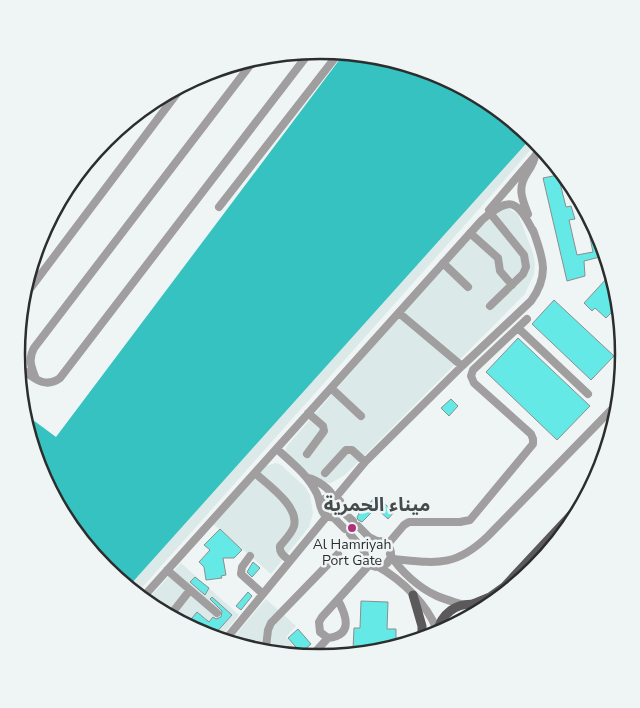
<svg xmlns="http://www.w3.org/2000/svg" width="640" height="708" viewBox="0 0 640 708" font-family="'Nunito Sans','Noto Sans Arabic',sans-serif">
  <style>
    .built { fill: #dbeae9 }
    .water { fill: #35c2c0 }
    .building { fill: #65e9e6; stroke: #898f8e }
    .lines { fill: none; stroke-linecap: round; stroke-linejoin: round }
    .minor { stroke: #a09e9f; stroke-width: 8 }
    .major { stroke: #5c595a; stroke-width: 9 }
    .poi-dot { fill: #b23078; stroke: #eff5f5; stroke-width: 2 }
    .labels { text-anchor: middle; dominant-baseline: central; stroke-width: 5; stroke-linejoin: round; paint-order: stroke }
    .poi-label { font-size: 14px; fill: #2c2e2e; stroke: #eff5f5 }
    .district-label { font-size: 19px; font-weight: bold; fill: #454a4a; stroke: #eff5f5 }
    .rim { fill: none; stroke: #2c2e2e; stroke-width: 2.5 }
  </style>
  <rect width="100%" height="100%" fill="#eff5f5"/>
  <path class="built" d="M532 137 537 142 496 190 139 591 130 585Z
    M506 207 518 214 533 253 535 264 534 274 525 294 345 475 331 483H318L285 453 287 446 492 210Z
    M276 463 281 465 305 487 310 495 313 513 309 527 271 574 213 524 265 466Z
    M181 563 239 615 220 638 203 635 149 598Z
    M266 599 296 626 286 637 300 654 231 640Z"/>
  <path class="water" d="M343 55 437 73 532 137 130 585 105 569 39 470 29 417 56 437Z"/>
  <path class="building" d="M558 175 566 207 571 206 575 219 569 220 577 255 593 252 585 214 601 238 604 256 584 261 585 276 567 281 543 178Z
    M608 277 615 309 606 318 595 308 592 311 584 303Z
    M554 300 614 356 591 380 532 324Z
    M518 338 590 406 557 440 486 372Z
    M451 399 458 406 449 416 441 408Z
    M376 496 394 512 388 519 376 508 362 522 358 520 357 517 359 514 354 509 359 503 365 508Z
    M220 529 242 550 234 558H223L226 575 221 576 222 578 206 580 204 567 199 562 210 550 204 545Z
    M253 562 260 568 252 577 247 572Z
    M195 577 209 588 205 595 190 582Z
    M248 592 252 596 241 610 236 606Z
    M212 597 232 615 213 636 204 635 187 624 197 612 209 622 213 617 216 619 221 617 222 611 210 599Z
    M361 601 388 602 387 629H396V643L364 649H353L354 628H360Z
    M298 629 311 644 301 653 288 638Z"/>
  <g class="lines">
    <path class="minor" d="M219 207 338 54
      M489 210 541 149
      M528 214C522 199 517 188 527 173 531 167 534 163 535 156
      M470 233 498 258 500 271 512 285
      M443 263 468 287
      M29 290 181 88
      M490 306 523 274 526 267 524 255 490 213
      M399 313 462 366
      M518 328 588 394
      M19 367C32 376 44 390 60 378L309 53
      M36 379C31 367 28 359 34 348L251 64
      M331 388 361 416
      M277 449C291 462 307 474 316 492 320 498 319 508 324 514 333 523 345 512 340 501L333 496 324 499 321 505
      M307 454 324 431 323 426 308 413
      M255 473C268 485 299 506 294 526 292 533 285 540 280 546 279 553 284 556 289 560
      M325 473 346 450H352L365 462
      M308 478C317 480 329 488 333 496
      M336 497 365 462 462 366 531 301C550 275 543 258 533 230
      M341 510 353 521
      M333 517 345 529
      M358 526 369 537 377 541
      M350 534 365 552
      M365 554a13 13 0 1 1 26 0a13 13 0 1 1-26 0Z
      M387 545 404 525 409 522H460L470 520 533 444V439L531 434 474 383 471 376 473 370 527 319
      M390 554C400 571 419 588 437 596 446 600 455 602 464 605
      M250 556 242 567 241 574 263 594
      M394 559C435 563 455 568 488 536L613 408
      M377 566C402 580 427 604 437 630
      M167 570 217 613
      M145 595 482 220C511 195 517 200 534 233
      M338 600C346 615 354 635 328 638L320 632 319 622 322 617 370 564
      M172 613 190 590
      M226 639 327 516
      M413 639 419 638
      M266 647 268 630 271 623 338 554
      M317 650 328 638"/>
    <path class="major" d="M413 595 422 626V638
      M473 604 490 597 504 587 572 514
      M437 634C440 614 457 601 478 605"/>
  </g>
  <circle class="poi-dot" cx="352" cy="528" r="5"/>
  <g class="labels">
    <g class="poi-label">
      <text x="352" y="544">Al Hamriyah<tspan x="352" dy="16">Port Gate</tspan></text>
    </g>
    <g class="district-label">
      <text x="377" y="505">ميناء الحمرية</text>
    </g>
  </g>
  <path d="M0 0H640V708H0ZM25 354a295 295 0 1 1 590 0a295 295 0 1 1-590 0Z" fill="#eff5f5" fill-rule="evenodd"/>
  <path class="rim" d="M25 354a295 295 0 1 1 590 0a295 295 0 1 1-590 0Z"/>
</svg>
